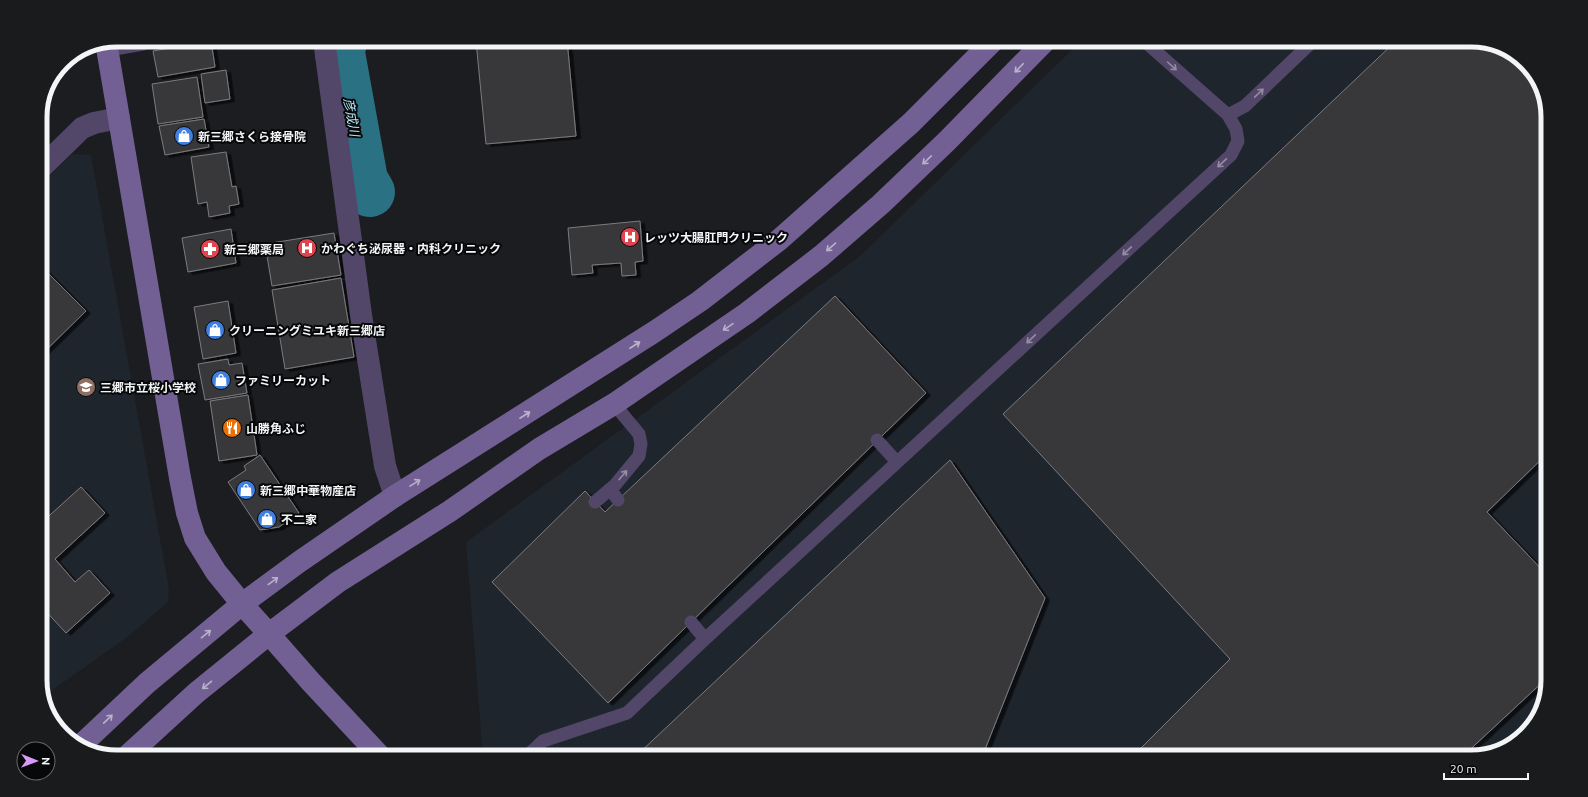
<svg xmlns="http://www.w3.org/2000/svg" width="1588" height="797" viewBox="0 0 1588 797" font-family="Ubuntu,'Noto Sans JP',sans-serif">
  <style>
    .built { fill: #1f252d }
    .lines { fill: none; stroke-linecap: round; stroke-linejoin: round }
    .river { stroke: #297183; stroke-width: 50 }
    .building { fill: #38373b; stroke: #7c7b7f; filter: url(#shadow) }
    .lane { stroke: #534769; stroke-width: 13 }
    .street { stroke: #534769; stroke-width: 22 }
    .secondary { stroke: #725f94; stroke-width: 22 }
    .oneway { stroke: #938da2 }
    .oneway2 { stroke: #b9b2ca }
    .labels { text-anchor: middle; dominant-baseline: central; stroke-width: 4; stroke-linejoin: round; paint-order: stroke }
    .poi-label { font-size: 12px; font-weight: bold; fill: #f3f5f7; stroke: #070809; text-anchor: start }
    .water-label { font-size: 13px; font-style: italic; fill: #b0e9f9; stroke: #070809 }
    .rim { fill: none; stroke: #f3f5f7; stroke-width: 5 }
  </style>
  <defs>
    <filter id="shadow"><feDropShadow dx="4.5" dy="2.5" stdDeviation="0" flood-color="#0009"/></filter>
  </defs>
  <rect width="100%" height="100%" fill="#1b1d20"/>
  <path class="built" d="M1082 40H1471L1505 48 1535 75 1548 112V680L1540 714 1513 744 1471 757H483L466 542 860 256Z
    M72 154 91 155 169 589 168 602 130 635 44 696 40 685V185Z"/>
  <g class="lines">
    <path class="river" d="M342 40 340 53 363 180 370 192"/>
  </g>
  <path class="building" d="M490 40H508V45L534 43V40H567L576 136 486 144 476 41Z
    M1397 40H1471L1505 48 1535 75 1548 112V453L1487 512 1548 576V677L1462 757H1132L1230 659 1003 414Z
    M211 41 215 67 158 77 153 51Z
    M226 70 230 99 205 103 201 74Z
    M197 77 203 117 158 124 152 84Z
    M204 119 209 147 165 155 159 126Z
    M226 152 232 187 236 186 239 204 229 206 230 213 209 217 207 202 198 204 191 157Z
    M640 221 643 261 635 262 636 275 622 276 621 263 592 265 593 273 572 275 568 228Z
    M231 229 236 263 188 272 182 238Z
    M334 233 341 275 272 286 265 244Z
    M40 265 86 311 40 356Z
    M341 278 354 357 285 369 272 290Z
    M835 296 926 393 608 703 492 582 585 491 605 512Z
    M228 301 236 353 203 359 194 307Z
    M228 359 229 365 242 363 247 393 205 400 198 364Z
    M248 395 257 455 219 461 210 401Z
    M260 455 299 513 279 527 260 530 228 482 246 470 244 466Z
    M950 460 1045 598 982 757H635Z
    M81 487 105 513 55 559 75 582 89 570 110 593 66 633 40 605V524Z"/>
  <g class="lines">
    <path class="lane" d="M1228 115 1245 106 1314 40
      M877 440 897 462
      M610 489 618 500
      M595 502 615 485 639 456 641 444 639 434 614 404
      M691 622 705 639
      M526 757 543 741 627 713 705 639 1231 155 1238 141 1236 129 1228 115 1143 40"/>
    <path class="street" d="M324 40 361 315 385 466 395 496
      M107 46 141 40
      M40 169 82 128 94 123 119 118"/>
    <path class="secondary" d="M106 42 180 478 187 513 195 538 216 572 242 604 269 634 311 682 381 757
      M80 746 147 683 242 604 299 562 395 496 654 332 700 301 779 240 911 123 994 40
      M126 757 196 693 269 634 338 582 450 511 539 449 614 404 747 313 821 256 881 204 947 141 1046 40"/>
  </g>
  <defs><path id="oneway-shaft" d="M-6 0H5M1.5-3L5.5 0L1.5 3" fill="none" stroke-width="1.6" stroke-linecap="round" stroke-linejoin="round"/></defs>
  <g class="oneway">
    <use href="#oneway-shaft" transform="translate(1172 66) rotate(42)"/>
    <use href="#oneway-shaft" transform="translate(1259 93) rotate(-44)"/>
    <use href="#oneway-shaft" transform="translate(1222 163) rotate(137)"/>
    <use href="#oneway-shaft" transform="translate(1127 251) rotate(137)"/>
    <use href="#oneway-shaft" transform="translate(1031 339) rotate(137)"/>
    <use href="#oneway-shaft" transform="translate(623 475) rotate(-50)"/>
  </g>
  <g class="oneway2">
    <use href="#oneway-shaft" transform="translate(1019 68) rotate(134)"/>
    <use href="#oneway-shaft" transform="translate(927 160) rotate(136)"/>
    <use href="#oneway-shaft" transform="translate(831 247) rotate(139)"/>
    <use href="#oneway-shaft" transform="translate(728 327) rotate(146)"/>
    <use href="#oneway-shaft" transform="translate(635 345) rotate(-33)"/>
    <use href="#oneway-shaft" transform="translate(525 415) rotate(-33)"/>
    <use href="#oneway-shaft" transform="translate(415 483) rotate(-32)"/>
    <use href="#oneway-shaft" transform="translate(273 581) rotate(-36)"/>
    <use href="#oneway-shaft" transform="translate(206 634) rotate(-39)"/>
    <use href="#oneway-shaft" transform="translate(207 685) rotate(141)"/>
    <use href="#oneway-shaft" transform="translate(108 719) rotate(-44)"/>
  </g>
  <defs>
    <g id="shop-disc" transform="scale(1)"><circle r="9.5" fill="#3f7fe0" stroke="#070809"/><path d="M-5-2.5h2.3a2.7 3.5 0 0 1 5.4 0H5L5.5 6h-11ZM-1.5-2.5h3a1.5 2.3 0 0 0-3 0Z" fill="#fff"/></g>
    <g id="hospital-disc" transform="scale(1)"><circle r="9.5" fill="#e0444e" stroke="#070809"/><path d="M-5-5h3v3.5h4V-5h3V5h-3V1.5h-4V5h-3Z" fill="#fff"/></g>
    <g id="pharmacy-disc" transform="scale(1)"><circle r="9.5" fill="#e0444e" stroke="#070809"/><path d="M-2-6h4v4h4v4h-4v4h-4v-4h-4v-4h4Z" fill="#fff"/></g>
    <g id="school-disc" transform="scale(1)"><circle r="9.5" fill="#8d6e63" stroke="#070809"/><path d="M0-5L7-2L0 1L-7-2ZM-4 1L0 2.5L4 1V4Q0 6-4 4Z" fill="#fff"/></g>
    <g id="restaurant-disc" transform="scale(1)"><circle r="9.5" fill="#e8710a" stroke="#070809"/><path d="M-5-6h1v4h1v-4h1v4h1v-4h1v5L-1.5 .5V6h-2V.5L-5-1ZM5-6V6H3V1.5H1.5Q1.5-4 5-6Z" fill="#fff"/></g>
  </defs>
  <g fill-rule="evenodd">
    <use href="#shop-disc" x="184" y="136"/>
    <use href="#hospital-disc" x="630" y="237"/>
    <use href="#hospital-disc" x="307" y="248"/>
    <use href="#pharmacy-disc" x="210" y="249"/>
    <use href="#shop-disc" x="215" y="330"/>
    <use href="#shop-disc" x="221" y="380"/>
    <use href="#school-disc" x="86" y="387"/>
    <use href="#restaurant-disc" x="232" y="428"/>
    <use href="#shop-disc" x="246" y="490"/>
    <use href="#shop-disc" x="267" y="519"/>
  </g>
  <g class="labels">
    <g class="poi-label">
      <text x="198" y="136">新三郷さくら接骨院</text>
      <text x="644" y="237">レッツ大腸肛門クリニック</text>
      <text x="321" y="248">かわぐち泌尿器・内科クリニック</text>
      <text x="224" y="249">新三郷薬局</text>
      <text x="229" y="330">クリーニングミユキ新三郷店</text>
      <text x="235" y="380">ファミリーカット</text>
      <text x="100" y="387">三郷市立桜小学校</text>
      <text x="246" y="428">山勝角ふじ</text>
      <text x="260" y="490">新三郷中華物産店</text>
      <text x="281" y="519">不二家</text>
    </g>
    <g class="water-label">
      <text transform="translate(352 117) rotate(80)">彦成川</text>
    </g>
  </g>
  <path d="M0 0H1588V797H0ZM117 47H1471A70 70 0 0 1 1541 117V680A70 70 0 0 1 1471 750H117A70 70 0 0 1 47 680V117A70 70 0 0 1 117 47Z" fill="#1a1b1c" fill-rule="evenodd"/>
  <path class="rim" d="M117 47H1471A70 70 0 0 1 1541 117V680A70 70 0 0 1 1471 750H117A70 70 0 0 1 47 680V117A70 70 0 0 1 117 47Z"/>
  <g transform="translate(36 761) rotate(91)"><circle r="19" fill="#070809" stroke="#656768"/>
  <path d="M0-3L7 15L0 10L-7 15Z" fill="#d99af7"/>
  <text y="-6" font-size="11" font-weight="bold" text-anchor="middle" fill="#f3f5f7">N</text>
  </g>
  <path d="M1444 773v6h84v-6" fill="none" stroke="#f3f5f7" stroke-width="2"/>
  <text x="1450" y="773" font-size="12" fill="#f3f5f7" stroke="#070809" stroke-width="3" paint-order="stroke">20 m</text>
</svg>
